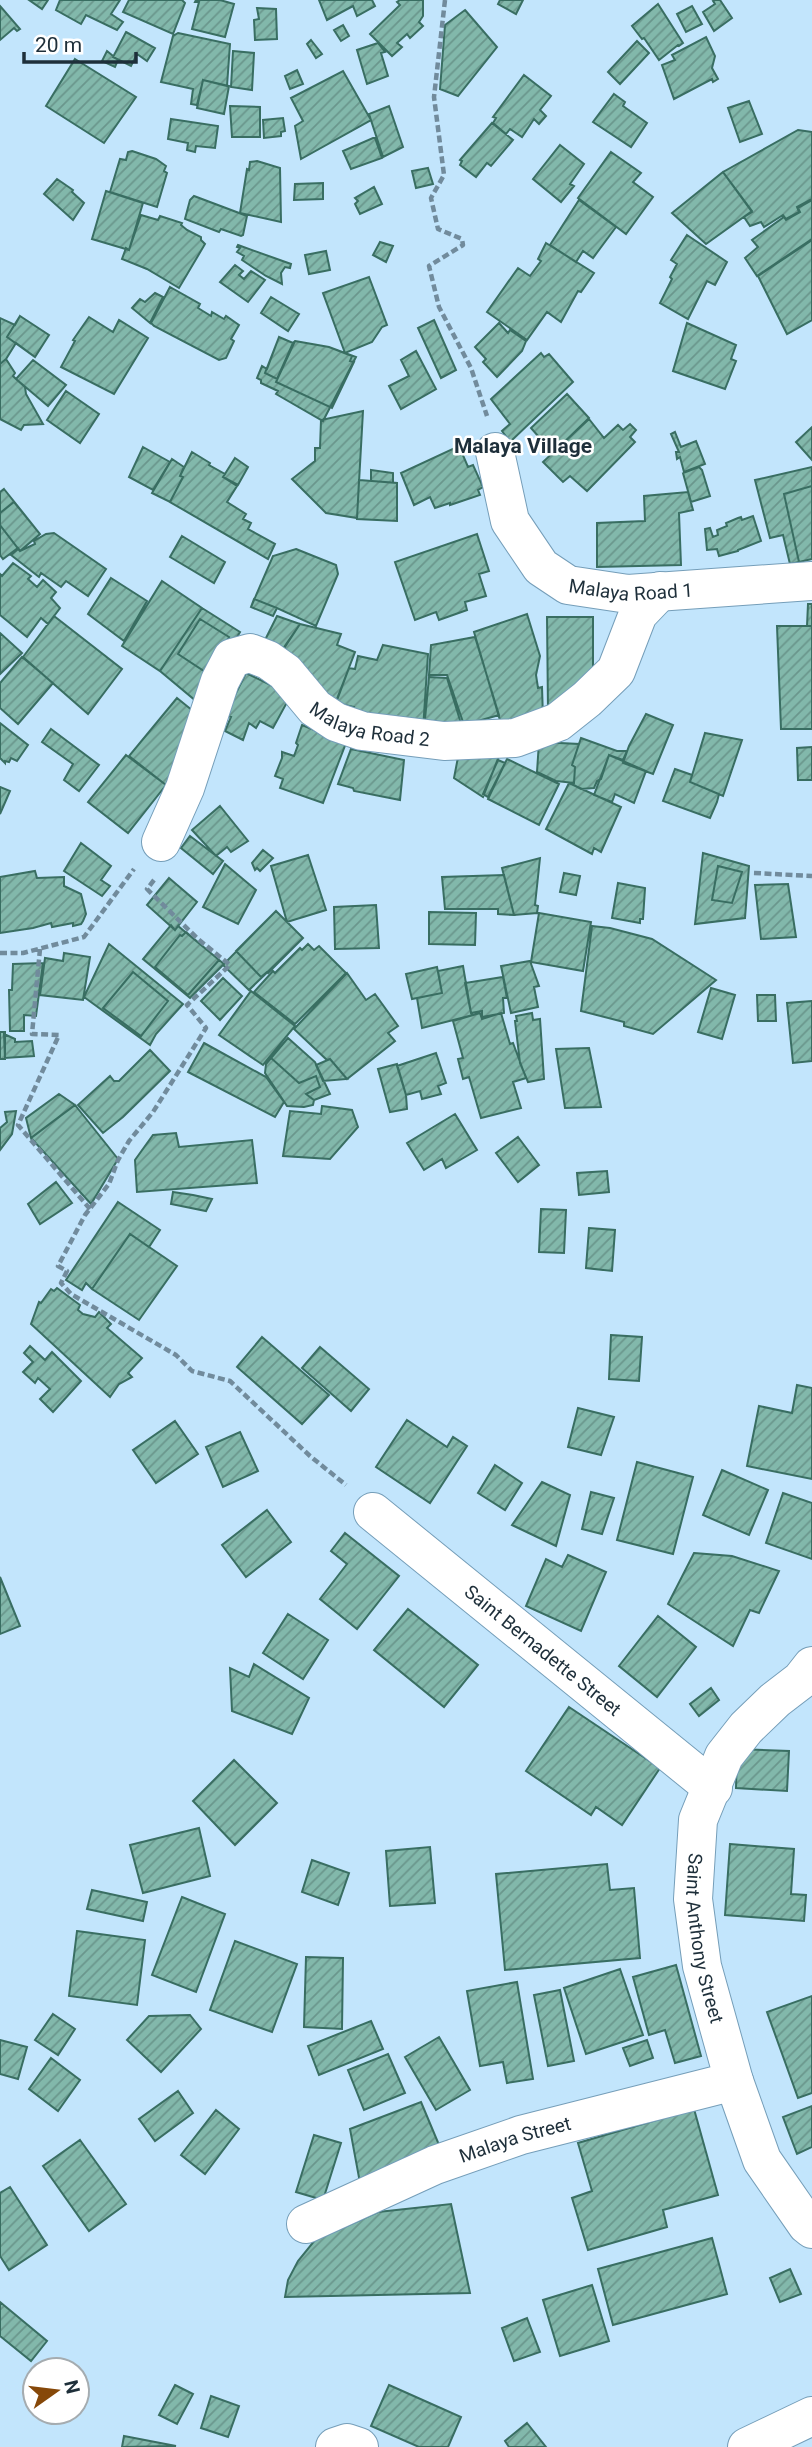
<svg xmlns="http://www.w3.org/2000/svg" width="812" height="2447" viewBox="0 0 812 2447" font-family="Roboto,sans-serif">
  <style>
    .building { fill: url(#building-hatch); stroke: #396e62; stroke-width: 2 }
    .lines { fill: none; stroke-linecap: round; stroke-linejoin: round }
    .minor-casing { stroke: #759eb9; stroke-width: 40 }
    .path { stroke: #718b9c; stroke-width: 4.5; stroke-dasharray: 7 3.5; stroke-linecap: butt }
    .minor { stroke: #fff; stroke-width: 38 }
    .labels { text-anchor: middle; dominant-baseline: central; stroke-width: 5; stroke-linejoin: round; paint-order: stroke }
    .street-label { font-size: 19px; fill: #1e2f3a; stroke: #fff }
    .neighbourhood-label { font-size: 21px; font-weight: bold; fill: #1e2f3a; stroke: #fff }
  </style>
  <defs>
    <pattern id="building-hatch" width="6" height="6" patternUnits="userSpaceOnUse" patternTransform="scale(1.75)"><rect width="6" height="6" fill="#82b8ab"/><path d="M-1 1l2-2M0 6l6-6M5 7l2-2" fill="none" stroke="#6a968c"/></pattern>
  </defs>
  <rect width="100%" height="100%" fill="#c2e5fc"/>
  <path class="building" d="M29 0H48L42 9Z
    M60 0H120L111 14 123 22 117 30 86 15 81 24 56 10Z
    M129 0H182L185 3 173 34 123 12Z
    M196 0H220L234 4 225 37 192 29 199 2H195Z
    M319 0H372L375 6 357 16 353 6 327 20Z
    M400 0H423V16L419 22 423 26 410 38 407 34 397 43 402 47 392 56 370 34 400 5 397 2Z
    M500 0H523L516 14 498 4Z
    M715 0H720L732 18 714 31 703 12 715 4 713 1Z
    M658 4 683 43 679 46 678 45 659 60 644 38 642 39 632 26Z
    M0 6 20 29 17 31 14 28 0 40Z
    M692 6 702 24 686 32 677 14Z
    M257 8 276 9 277 39 255 40 254 20 259 19Z
    M465 10 497 47 458 96 440 89 445 25Z
    M343 25 349 36 341 41 334 30Z
    M126 32 155 48 147 61 137 54 131 66 113 57Z
    M178 33 230 44 227 86 203 80 197 105 191 104 193 89 161 82 173 36Z
    M706 37 715 56 712 68 718 79 713 82 712 79 674 99 662 65 675 60 672 55Z
    M311 40 322 54 316 58 307 44Z
    M637 41 649 53 620 84 608 72Z
    M378 43 385 52 381 53 388 76 367 84 357 50Z
    M107 51 118 60 115 67 102 61Z
    M233 51 254 53 252 90 231 87Z
    M75 59 136 97 104 143 46 106Z
    M297 70 303 84 290 89 285 76Z
    M343 71 371 120 301 159 295 126 303 121 291 98Z
    M524 75 551 96 540 110 546 116 539 124 534 119 522 137 510 129 506 134 493 123 496 118 493 117Z
    M203 80 229 86 224 114 197 108Z
    M614 94 625 102 623 106 647 123 631 147 593 122Z
    M749 101 762 134 740 142 728 108Z
    M230 106 260 107V137H232Z
    M389 106 403 147 383 157 369 114Z
    M283 118 285 131 281 132V136L264 138 263 120Z
    M171 119 218 126 215 148 196 146 195 152 187 150 188 143 168 139Z
    M492 123 513 140 491 166 487 163 476 177 460 165 462 161 460 160Z
    M798 130 812 132V199L797 207 799 212 786 219 783 215 764 227 761 222 750 226 744 217 752 212 723 172Z
    M373 138H375L382 158 351 169 343 151Z
    M560 145 584 164 570 184 574 186 561 202 533 179Z
    M132 151 156 159 166 166 164 171 167 173 157 207 110 192 120 159 126 160 128 152Z
    M611 152 641 173 633 182 653 197 626 234 578 198Z
    M257 161 280 168 281 222 240 213 247 169 249 170 250 162Z
    M428 168 433 184 416 188 412 171Z
    M723 172 752 211 706 244 672 213Z
    M57 179 73 190 72 192 84 203 73 220 44 194Z
    M323 183V199L294 200 295 184Z
    M374 187 382 204 360 214 355 204 358 201 355 198Z
    M106 191 143 203 129 250 92 239Z
    M194 196 247 216 243 235 241 236 221 229 219 232 185 219 190 200Z
    M579 200 616 227 593 258 583 251 576 262 550 245Z
    M812 200V239L757 276 745 258 758 247 752 240 784 217 786 220 800 212 798 208Z
    M141 215 158 220 160 216 182 223 181 225 187 230 201 237V240L205 244 179 288 147 269 122 259 126 248 129 250Z
    M687 235 727 262 715 285 707 281 688 319 660 303 672 279 670 277 677 264 671 260Z
    M812 240V320L787 334 758 276Z
    M380 242 393 246 386 262 373 255Z
    M546 243 594 273 581 292 578 291 561 322 547 312 527 340 487 312 518 268 530 276 541 261 538 259Z
    M238 245 291 264 290 268 285 267 281 273 282 284 266 276 242 260 244 256 237 252 240 248 237 247Z
    M326 251 330 270 309 274 305 255Z
    M235 265 243 271 239 275 244 279 251 271 265 280 248 302 220 282Z
    M369 277 387 325 382 327 372 342 345 353 323 293Z
    M170 287 200 304 198 308 211 316 212 312 224 319 226 316 239 325 231 339 234 341 226 358 219 360 154 326 151 323Z
    M155 293 163 297 150 323 132 308 140 299 145 302Z
    M271 297 299 314 288 331 261 313Z
    M20 316 49 335 35 357 16 343 6 359 0 364V318L15 325Z
    M20 316 49 335 35 357 7 337Z
    M89 317 113 332 119 320 148 338 114 394 61 367 75 341 73 340Z
    M434 320 456 370 441 378 418 328Z
    M499 323 508 333 510 330 526 341 522 351 497 377 483 362 486 359 475 347Z
    M687 323 736 345 731 359 736 361 725 389 673 371Z
    M279 337 293 343 295 341 329 347 356 357 323 421 276 394 278 391 261 383V380L257 378 262 366 267 369Z
    M279 337 293 343 277 379 265 373Z
    M295 341 329 347 352 356 350 361 354 362 332 408 276 382Z
    M416 351 436 389 401 409 389 386 409 376 401 360Z
    M541 353 544 357 549 354 573 382 510 442 502 431 510 424 491 399Z
    M6 359 15 373 13 376 16 379 25 387 26 394 43 424 24 425 21 430 0 419V364Z
    M33 360 66 385 48 406 16 379Z
    M66 391 99 414 80 443 47 420Z
    M567 394 589 418 553 453 531 428Z
    M363 411 357 518 326 513 292 479 315 461V448H320L321 420Z
    M589 419 604 438 618 425 623 430 630 424 636 430 630 437 635 442 587 491 570 476 563 482 543 462Z
    M812 427V460L796 442Z
    M675 432 681 447 696 441 705 464 684 472 680 457 677 459 676 452H679L671 434Z
    M459 446 468 467 473 465 483 487 478 490 480 495 450 505V503L435 508 430 497 414 505 401 473Z
    M143 447 170 462 153 490 129 477Z
    M192 452 210 463 209 465 225 474 223 477 237 486 227 502 246 514 243 519 251 523 248 529 275 544 268 559 170 502 183 477 180 476Z
    M235 458 248 467 238 485 223 477Z
    M172 459 184 467 180 476 183 477 170 502 152 493Z
    M699 467 702 470 710 496 691 502 683 473Z
    M812 467V486L784 494 799 562 790 564 783 535 770 538 755 480Z
    M371 470 393 473V483H397V521L357 519 359 480 371 481Z
    M359 480 397 483V521L357 519Z
    M812 486V559L799 562 784 494Z
    M4 489 40 534 20 551 18 548 3 559 0 555V492Z
    M688 492 693 510 679 513 681 565 597 567V523L645 521 644 496Z
    M14 502 40 534 20 551 0 525V513Z
    M753 516 761 541 738 550V551L719 556 717 549 707 550 705 529 710 528 713 537 718 535 717 530 727 526 726 523 738 518 741 517 742 520Z
    M54 533 106 569 88 596 66 581 61 587 41 573 39 577 11 555 18 549 20 551 35 544 34 541 46 534Z
    M477 534 489 571 479 574 486 596 465 602 467 610 439 620 436 612 415 620 395 562Z
    M182 536 225 562 214 583 170 557Z
    M296 549 336 565 338 574 316 626 277 608 273 616 251 607 273 556Z
    M13 563 31 576 28 579 37 587 43 580 56 592 51 598 60 608 48 624 41 618 27 637 0 615V574L2 576Z
    M111 578 147 601 124 641 88 614Z
    M162 581 202 608 160 671 122 646Z
    M254 599 277 608 273 616 251 607Z
    M808 604H812V626H807Z
    M202 608 240 632 217 671 202 706 160 671Z
    M527 614 540 656 536 675 538 688 542 687 543 718 502 727 474 632Z
    M54 616 122 669 88 714 23 657Z
    M277 616 300 624 280 653 264 642Z
    M547 617H593V670L548 710Z
    M200 619 229 637 207 673 178 654Z
    M300 624 341 634 337 645 355 652 335 704 281 653Z
    M777 626H812V729H781Z
    M0 633 22 653 0 674Z
    M475 637 499 715 464 725 447 675H429L431 645Z
    M383 645 428 654 423 730 351 720 354 707 336 703 349 668 355 669 358 656 377 660Z
    M22 657 53 683 18 724 0 708V683Z
    M246 673 291 695 273 728 260 721 256 728 249 723 243 740 225 731 231 717 227 716 228 709Z
    M429 677 447 678 463 730H424Z
    M177 698 198 715 166 785 129 756Z
    M646 714 673 725 653 774 623 763 629 746Z
    M0 723 28 745 17 761 11 758 9 762 5 761V763L0 758Z
    M302 725 346 743 323 803 280 788 283 779 275 776 282 758V752L294 756 298 745 296 743Z
    M51 729 99 765 79 791 64 780 73 764 42 742Z
    M705 733 742 740 723 796 690 782Z
    M581 738 617 751H627L623 760 609 755 601 779 597 781 594 788 581 789 570 783H574L575 767 572 765Z
    M539 742 579 744 572 765 575 767 574 783 556 781 537 772Z
    M812 747V780H798L797 748Z
    M351 749 404 760 400 800 354 791 353 788 338 784Z
    M459 752 499 756 483 797 454 778Z
    M126 755 166 785 128 833 88 802Z
    M609 755 646 771 634 803 615 794 612 802 594 795Z
    M507 759 559 784 539 825 488 799Z
    M498 760 505 763 488 797 483 794Z
    M675 769 692 775 690 782 719 794 717 802 710 818 663 801Z
    M569 783 621 807 601 852 594 848 592 854 546 829Z
    M0 787 10 791 0 814Z
    M220 806 248 841 231 852 227 847 216 856 192 830Z
    M190 836 223 861 213 874 181 848Z
    M81 843 111 866 101 880 110 886 102 896 64 871Z
    M263 850 273 858 260 871 257 868 255 870 252 863Z
    M703 853 749 866 745 918 695 924Z
    M308 855 326 910 287 922 271 866Z
    M540 858 535 905 538 906 537 913 514 915 502 868Z
    M225 864 256 890 238 924 203 907Z
    M718 866 742 872 732 903 712 900Z
    M35 871 37 878 64 877V886L81 894 86 914 83 921 81 924 73 926V923L52 927 51 923 33 928 0 933V877Z
    M564 873 580 876 576 895 560 892Z
    M504 875 514 915 498 914V909H445L442 877Z
    M169 878 197 902 175 930 147 905Z
    M618 883 645 888 643 919H640V923L612 918Z
    M788 884 796 937 761 939 755 885Z
    M376 905 379 948 335 949 334 907Z
    M276 911 303 938 249 990 223 965Z
    M276 911 303 938 268 973 267 972 261 977 236 951Z
    M429 912 476 913 475 945 429 944Z
    M539 913 591 922 583 971 531 962Z
    M171 925 175 930 178 926 224 964 190 998 143 959Z
    M592 926 610 928 652 939 716 980 653 1034 624 1026V1022L581 1011Z
    M186 932 219 960 188 995 155 967 180 935 182 936Z
    M109 944 183 1004 156 1034 150 1045 84 997Z
    M308 944 314 950 319 946 346 973 295 1024 254 992 273 971 275 973 300 948 302 950Z
    M64 953 90 957 83 1000 40 995 45 958 63 961Z
    M530 961 539 986 534 987 538 1007 511 1013 501 966Z
    M43 963 36 1016 24 1015V1031H10L9 990H12L13 964Z
    M463 966 471 1013 473 1015 422 1028 417 998 442 993 438 971Z
    M437 967 442 993 412 999 406 974Z
    M133 972 168 1001 141 1036 103 1008Z
    M347 973 366 1000 375 994 398 1026 388 1033 395 1041 347 1079 330 1059 327 1060 294 1029Z
    M503 977 507 998H503L504 1013 482 1017V1011L471 1013 465 983Z
    M223 978 242 996 220 1020 201 1001Z
    M711 988 735 995 722 1039 698 1032Z
    M251 991 295 1026 263 1065 219 1035Z
    M757 995H775L776 1021H758Z
    M812 1001V1061L793 1063 787 1003Z
    M480 1013 482 1019 501 1013 510 1044 513 1043 526 1078 513 1082 521 1108 481 1118 469 1077 463 1079 458 1059 463 1058 453 1021Z
    M532 1013 533 1020 540 1019 544 1079 528 1082 520 1063 515 1021H517L516 1016Z
    M0 1032H5V1059H0Z
    M4 1034 15 1039V1042L32 1041 34 1056 5 1058Z
    M288 1038 315 1062 330 1094 314 1100 306 1094 320 1087 316 1076 299 1083 271 1058Z
    M288 1038 315 1062 330 1094 314 1100 313 1105 304 1107 287 1106 265 1073 266 1064Z
    M204 1043 266 1077 284 1102 275 1117 188 1072Z
    M589 1048 601 1107 565 1108 556 1049Z
    M150 1050 170 1071 123 1117 103 1133 78 1105 110 1076 114 1081H119Z
    M436 1053 446 1083 438 1086 441 1094 422 1099 420 1091 406 1095 397 1066Z
    M330 1059 347 1079 323 1081 316 1065Z
    M397 1064 406 1095 407 1109 390 1112 378 1069Z
    M59 1094 75 1105 31 1138 26 1118Z
    M75 1105 118 1159 91 1204 31 1138Z
    M322 1106 352 1110 358 1127 330 1159 283 1156 290 1111 321 1114Z
    M16 1111 12 1134 0 1150V1128L7 1122 5 1112Z
    M455 1114 477 1150 446 1168 442 1159 424 1170 407 1143Z
    M176 1133 179 1147 252 1140 257 1183 137 1192 135 1160 153 1135Z
    M518 1137 539 1165 518 1182 496 1153Z
    M607 1171 609 1192 579 1195 577 1173Z
    M56 1182 72 1203 40 1224 28 1204Z
    M173 1192 193 1195 212 1199 206 1211 171 1204Z
    M118 1202 160 1230 149 1247 130 1234 92 1289 86 1283 82 1290 66 1280Z
    M541 1209 566 1210 564 1253 539 1252Z
    M589 1228 615 1230 612 1271 586 1268Z
    M130 1234 177 1266 139 1320 92 1289Z
    M57 1288 80 1305 78 1310 83 1314 95 1317 99 1312 111 1324 107 1328 142 1358 128 1373 132 1377 119 1384 110 1397 31 1324 39 1302 41 1303 51 1289 54 1291Z
    M611 1335 642 1337 639 1381 609 1379Z
    M262 1337 329 1395 302 1424 237 1367Z
    M30 1346 45 1360 52 1352 81 1381 53 1412 40 1399 50 1389 38 1378 35 1383 23 1372 33 1362 24 1353Z
    M320 1347 369 1389 351 1411 302 1368Z
    M797 1385 812 1388V1479L747 1466 759 1406 792 1413Z
    M578 1408 614 1417 601 1455 568 1447Z
    M407 1420 447 1447 453 1437 467 1446 430 1503 376 1467Z
    M175 1421 198 1454 156 1483 133 1450Z
    M240 1432 258 1471 223 1487 206 1447Z
    M637 1462 693 1477 673 1554 617 1540Z
    M495 1465 522 1483 505 1510 478 1493Z
    M722 1470 768 1490 749 1535 703 1515Z
    M542 1482 570 1495 556 1546 512 1525Z
    M591 1492 614 1498 602 1534 582 1529Z
    M783 1493 812 1503V1559L766 1543Z
    M267 1510 291 1542 246 1577 222 1545Z
    M345 1533 399 1576 357 1629 320 1599 347 1564 331 1551Z
    M694 1553 732 1556 779 1571 759 1613 750 1610 733 1646 668 1604Z
    M568 1555 606 1572 581 1631 526 1606 546 1559 562 1567Z
    M0 1577 20 1626 0 1634Z
    M408 1609 478 1665 444 1707 374 1650Z
    M288 1614 328 1640 303 1679 263 1653Z
    M658 1616 696 1647 657 1697 619 1666Z
    M254 1664 309 1698 292 1734 232 1711 230 1668 249 1677Z
    M711 1688 719 1700 699 1716 690 1704Z
    M569 1707 660 1768 622 1825 596 1807 591 1815 526 1771Z
    M737 1749 789 1751 787 1791 736 1788Z
    M234 1760 277 1803 235 1845 193 1801Z
    M199 1828 210 1876 143 1893 130 1845Z
    M730 1844 794 1849 791 1894 806 1895 804 1921 725 1915Z
    M430 1847 435 1903 390 1906 386 1851Z
    M312 1860 349 1873 338 1905 302 1892Z
    M607 1864 610 1890 634 1888 640 1958 505 1970 496 1874Z
    M92 1890 147 1902 143 1921 87 1909Z
    M182 1897 225 1914 196 1992 152 1975Z
    M77 1931 145 1940 137 2005 69 1996Z
    M235 1941 297 1964 272 2032 210 2010Z
    M306 1957 343 1958 342 2029 304 2027Z
    M676 1965 701 2056 675 2063 665 2030 649 2035 633 1977Z
    M620 1969 643 2035 586 2054 564 1988Z
    M517 1982 533 2079 507 2083 503 2062 480 2066 467 1991Z
    M560 1990 574 2061 548 2066 534 1995Z
    M812 1996V2093L798 2098 767 2012Z
    M53 2014 75 2029 58 2055 35 2040Z
    M190 2015 201 2029 161 2072 127 2040 149 2016Z
    M371 2021 383 2049 319 2075 308 2046Z
    M439 2037 470 2090 436 2110 405 2057Z
    M0 2040 27 2047 18 2079 0 2074Z
    M647 2040 653 2058 630 2066 623 2048Z
    M388 2054 405 2093 364 2110 348 2070Z
    M51 2058 80 2080 58 2111 29 2089Z
    M178 2091 193 2113 155 2141 139 2119Z
    M421 2102 442 2152 360 2183 350 2129Z
    M812 2106V2147L797 2154 783 2117Z
    M694 2109 718 2195 663 2210 667 2227 588 2250 572 2198 592 2191 578 2143Z
    M216 2110 239 2129 205 2174 181 2155Z
    M314 2135 341 2143 323 2200 296 2192Z
    M80 2140 126 2204 89 2231 43 2166Z
    M10 2187 47 2245 9 2270 0 2256V2193Z
    M451 2204 470 2293 285 2297 288 2280 298 2261 315 2240 378 2212Z
    M712 2238 727 2294 613 2325 598 2269Z
    M790 2269 801 2294 780 2302 770 2278Z
    M592 2285 609 2341 560 2356 543 2300Z
    M0 2302 47 2341 31 2361 0 2336Z
    M527 2318 540 2352 514 2361 502 2328Z
    M175 2385 193 2394 177 2424 159 2415Z
    M389 2385 461 2417 448 2447H419L371 2426Z
    M211 2396 239 2406 228 2437 201 2428Z
    M527 2423 546 2447H509L505 2441Z
    M124 2436 176 2446 122 2447Z"/>
  <g class="lines">
    <g class="minor-casing">
      <g id="minor">
        <path id="s1" d="M495 452 510 521 541 567 568 585 628 594 812 581"/>
        <path id="s2" d="M161 842 185 788 220 681 232 658 250 653 268 660 285 672 315 708 336 722 362 731 444 741 515 738 558 722 587 699 616 671 638 614 660 591"/>
        <path id="s3" d="M373 1512 713 1788"/>
        <path id="s4" d="M812 1666 801 1680 775 1700 746 1728 724 1756 698 1820 693 1899 702 1966 734 2081 762 2160 807 2225 812 2229"/>
        <path id="s5" d="M306 2224 435 2165 521 2135 734 2081"/>
        <path d="M335 2447 347 2443 359 2447"/>
        <path d="M747 2447 812 2416"/>
      </g>
    </g>
    <path class="path" d="M445 0 434 97 444 175 431 198 438 229 462 239 463 245 429 266 439 307 471 368 487 416
      M754 873 812 876
      M154 880 147 889 198 939 230 965 187 1005 206 1028 153 1112 129 1141 118 1160 109 1184 85 1215 58 1266 67 1271 61 1283 71 1294 176 1355 192 1371 230 1381 310 1456 346 1485
      M40 949 32 1034 59 1035 18 1125 90 1209
      M0 953H23L84 937 134 869"/>
    <use href="#minor" class="minor"/>
  </g>
  <g class="labels">
    <g class="street-label">
      <text stroke="none"><textPath href="#s1" startOffset="222">Malaya Road 1</textPath></text>
      <text stroke="none"><textPath href="#s2" startOffset="362">Malaya Road 2</textPath></text>
      <text stroke="none"><textPath href="#s3" startOffset="219">Saint Bernadette Street</textPath></text>
      <text stroke="none"><textPath href="#s4" startOffset="315">Saint Anthony Street</textPath></text>
      <text stroke="none"><textPath href="#s5" startOffset="226">Malaya Street</textPath></text>
    </g>
    <g class="neighbourhood-label">
      <text x="523" y="446">Malaya Village</text>
    </g>
  </g>
  <g transform="translate(56 2391) rotate(76)"><circle r="33" fill="#ffffff" stroke="#a5acb0" stroke-width="2"/>
  <path d="M0-5L12 26L0 18L-12 26Z" fill="#864809"/>
  <text y="-10" font-size="19" font-weight="bold" text-anchor="middle" fill="#1e2f3a">N</text>
  </g>
  <path d="M24 52v10h112v-10" fill="none" stroke="#1e2f3a" stroke-width="3.5"/>
  <text x="35" y="52" font-size="21" fill="#1e2f3a" stroke="#ffffff" stroke-width="5" paint-order="stroke">20 m</text>
</svg>
